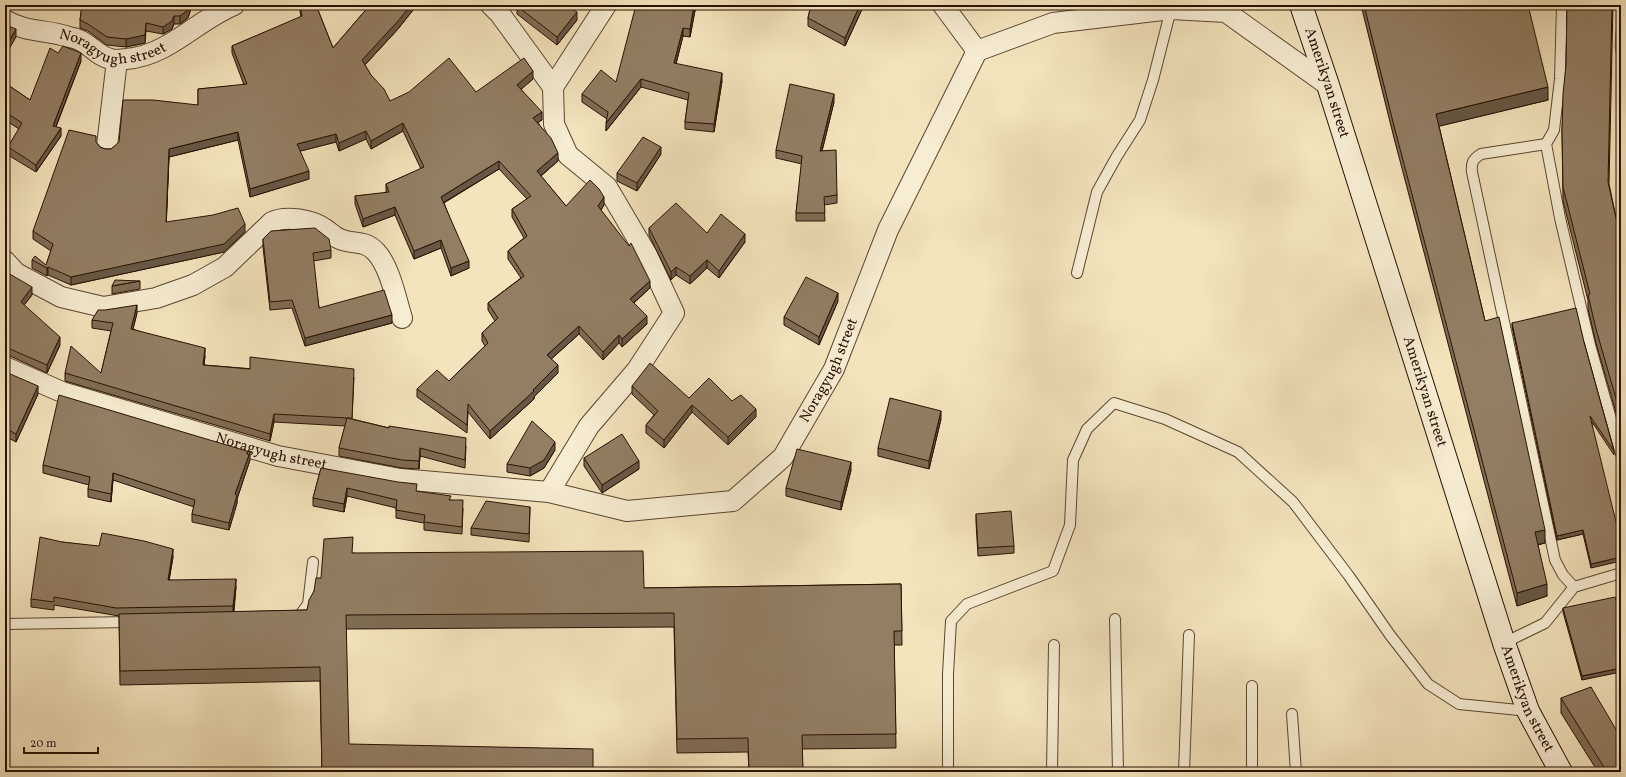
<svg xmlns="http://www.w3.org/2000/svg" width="1626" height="777" viewBox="0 0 1626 777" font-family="Vollkorn,serif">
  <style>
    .green { fill: #d1c09c; stroke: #7d684f }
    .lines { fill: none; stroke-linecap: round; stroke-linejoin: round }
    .lane-casing { stroke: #5c4530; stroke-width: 12 }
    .street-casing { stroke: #5c4530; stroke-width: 22 }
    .secondary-casing { stroke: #291002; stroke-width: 24 }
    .path { stroke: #291002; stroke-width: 2.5; stroke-dasharray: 3 2; stroke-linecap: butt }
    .lane { stroke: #f7edd3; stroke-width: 10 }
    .street { stroke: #f7edd3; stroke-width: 20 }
    .secondary { stroke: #f7edd3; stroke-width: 22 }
    .wall { fill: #7e6c55; stroke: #291002 }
    .shaded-wall { fill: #665845; stroke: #291002 }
    .building { fill: #927e63; stroke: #291002 }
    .labels { text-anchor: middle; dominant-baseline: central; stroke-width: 3; stroke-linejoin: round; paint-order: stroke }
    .street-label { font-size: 15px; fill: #291002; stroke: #f7edd3 }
  </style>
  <rect width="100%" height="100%" fill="#f3e4bc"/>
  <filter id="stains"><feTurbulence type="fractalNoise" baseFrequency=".005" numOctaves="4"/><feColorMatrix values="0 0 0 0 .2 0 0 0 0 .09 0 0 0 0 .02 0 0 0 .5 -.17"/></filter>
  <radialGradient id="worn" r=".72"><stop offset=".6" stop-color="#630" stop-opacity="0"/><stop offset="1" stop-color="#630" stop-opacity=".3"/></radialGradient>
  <path class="green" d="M1618 5H1621V79L1615 46Z"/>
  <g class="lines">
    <g class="lane-casing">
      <path id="lane" d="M1546 144 1554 130 1560 79 1562 5
        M1077 273 1097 192 1117 156 1140 120 1153 80 1171 9
        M1574 587 1563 575 1555 560 1472 172C1471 163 1473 159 1481 154L1546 144 1560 218 1590 345 1621 454
        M295 619H297L308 604 313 562
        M1115 619 1118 772
        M5 624 131 622
        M1504 643 1545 623 1574 587 1621 573
        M1292 714 1296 772
        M948 772V674L951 621 967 604 1053 571 1070 525 1073 460 1087 429 1114 403 1165 419 1238 452 1293 502 1349 576 1390 635 1428 684 1459 704 1528 711
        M1052 772 1054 645
        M1184 772 1189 635
        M1252 772V686"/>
    </g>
    <g class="street-casing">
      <g id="street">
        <path d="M491 5 500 14 553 87 554 124 568 155 607 187 647 255 674 313 637 370 589 426 549 492"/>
        <path d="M943 5 977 51"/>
        <path id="s1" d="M5 20C27 33 45 29 69 37 74 38 79 39 83 42 93 48 100 57 111 59 116 61 122 59 126 59 168 56 197 20 234 5"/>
        <path d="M553 87 606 5"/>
        <path d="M107 146 117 60"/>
        <path d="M5 261 16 273 61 297 103 307 156 298 193 285 225 267 272 222C286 215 312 220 325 229 330 232 334 237 340 239 353 245 364 239 376 252 390 267 396 299 402 318"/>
        <path id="s2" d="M5 367 62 392 278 456 400 479 549 492 627 511 733 501 783 457 834 369 888 230 977 51 1053 23 1171 9 1226 12 1328 85"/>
      </g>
    </g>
    <g class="secondary-casing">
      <g id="secondary">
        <path id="s3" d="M1301 5 1328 85 1504 643 1528 711 1561 772"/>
      </g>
    </g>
    <path class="path" d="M1621 31V34"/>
    <use href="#lane" class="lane"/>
    <use href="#street" class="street"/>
    <use href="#secondary" class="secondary"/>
  </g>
  <path class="wall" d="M82 5H192L188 18 180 24H174L172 29 163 34 146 31 145 43 126 47 107 45 88 31 80 28V20Z
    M299 5H316L333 48 370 5H417L398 29 365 65 371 75 390 101 476 92 533 79 521 89 542 120 538 122 558 161 541 176 566 206 604 205 601 210 650 288 634 303 647 324 622 347 619 343 603 360 579 334 551 359 558 373 534 397V399L490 439 468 412 467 433 417 397V389L449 381 485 346 482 341V333L495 321 488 310V303L521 278 508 259V251L524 238 512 217V209L527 199 499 169 444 203 469 268 451 276 441 248 414 259 395 215 363 227 355 204V196L386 193V184L421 169 403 131 371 149 366 139 339 151 336 142 300 151 309 179 250 197 238 140 169 157 166 222 245 232 224 252 71 285 48 275 47 276 32 268V260L46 265 51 251 33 239V231L96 142 100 147 105 149H111L198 105V89L244 85 232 53V46L301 17Z
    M696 5 690 37 683 36 676 64 722 81 714 132 685 129V122L688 100 641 87 606 131 607 119 582 102V94L616 82Z
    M811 5H864L845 46 808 26V18Z
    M1036 5H1045L1036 7Z
    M1361 5H1528L1548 100 1439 126 1485 321 1545 543 1538 545 1547 596 1517 606 1394 138Z
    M1567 5H1613L1609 184 1621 241V430L1596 343 1588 309V300L1563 201 1562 130 1566 65Z
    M517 6 577 20 557 45 517 14Z
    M58 53 81 61 56 127 61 136 36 172 8 155V147L19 129 5 120V83L30 100Z
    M834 102 822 151 837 195V203L824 205 825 221H796V213L802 164 776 158V150Z
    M661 154 637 191 617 181V173Z
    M649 228 707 233 745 242 719 278 707 268 690 284 676 275 671 280 649 235Z
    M263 239 331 250V258L313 261 319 308 392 323 305 346 292 308 270 310 263 247Z
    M5 270 32 295 24 305 60 345 47 373 10 356H5Z
    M140 281V289L112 294V286Z
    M838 301 819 345 784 325V317Z
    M137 313 133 329 205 356 204 365 354 377 352 419 389 428 466 446 465 468 420 456 419 469 402 468 339 456V448L345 426 274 422 270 441 65 381V373H101L111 331 92 328V320Z
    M1512 323 1584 342 1614 451V455L1592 422 1591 568 1583 534 1557 540 1512 327Z
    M5 381 38 394 16 442 5 436Z
    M632 386 689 398 732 401 756 417 728 445 692 412 664 448 646 433V425L654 415 632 394Z
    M941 419 929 469 878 456V448Z
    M1618 445 1621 446V464L1618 459Z
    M555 450 544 468 530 476 507 472V464Z
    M584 458 639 469 602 493 584 466Z
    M250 460 237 499V503L229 530 192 522V514L194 507 113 480 111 502 88 497V489L89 485 43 473V465Z
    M321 468 451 500 463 508 462 534 424 530V523L396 518V508L347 496 344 512 313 506V498Z
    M851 470 841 510 786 496V488Z
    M530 507 529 542 471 535V528Z
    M976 514 1014 546V553L978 556 976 522Z
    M62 542 173 557 169 580 236 587 234 612 307 610 314 591 321 578 353 553 644 588 901 584 902 645H894L896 748 802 749 803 772H749L748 752 677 753 674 627 346 629 322 772 320 681 120 685 119 616 54 605V610L31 607V599Z
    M1563 608 1621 615 1582 680 1563 612Z
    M1561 698 1621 772H1598L1561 713Z"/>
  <path class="shaded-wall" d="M190 5H192L188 18 180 24V16Z
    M411 5H417L398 29 362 68V60Z
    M694 5H696L690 37V29Z
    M860 5H864L845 46V38Z
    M577 12V20L557 45V37Z
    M174 16V24L172 29 163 34V27Z
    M146 23 145 43 126 47V39Z
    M683 28V36L674 71V63Z
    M16 29V37L5 56V48Z
    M81 53V61L53 134V126Z
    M533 71V79L517 93V85Z
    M722 73V81L714 132V124Z
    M641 79V87L606 131V123Z
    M1548 87V100L1436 127V114Z
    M834 94V102L820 159V151Z
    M542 112V120L533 125V118Z
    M403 123V131L371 149V141Z
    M61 128V136L36 172V165Z
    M366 131V139L339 151V143Z
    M238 132V140L169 157 166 230 169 149Z
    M336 134V142L297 152V144Z
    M661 147V154L637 191V183Z
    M558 153V161L537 179V171Z
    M499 161V169L441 204V197Z
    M309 171V179L250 197V189Z
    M604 197V205L598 214V206Z
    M395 207V215L363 227V219Z
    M245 224V232L224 252 71 285V277Z
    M745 234V242L719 278V271Z
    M441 240V248L414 259V251Z
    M707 260V268L690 284V276Z
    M469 261V268L451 276V268Z
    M48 267V275L47 276V268Z
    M676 267V275L671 280V272Z
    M650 281V288L630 306V299Z
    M32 287V295L21 309V302Z
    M838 293V301L819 345V337Z
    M137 305V313L131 337V329Z
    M392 315V323L305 346V338Z
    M647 316V324L622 347V339Z
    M579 326V334L547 363V355Z
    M619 335V343L603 360V352Z
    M60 337V345L47 373V365Z
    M205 348V356L203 373V365Z
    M558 365V373L534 397V399L490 439V431L533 390Z
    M38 386V394L16 442V434Z
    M692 405V412L664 448V440Z
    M756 409V417L728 445V437Z
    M941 411V419L929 469V461Z
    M274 414V422L270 441V434Z
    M555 442V450L544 468 530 476V468Z
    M420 448V456L419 469V461Z
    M250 452V460L237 499V503L229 530V523L235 494Z
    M639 461V469L602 493V485Z
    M851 462V470L841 510V502Z
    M113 473V480L111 502V494Z
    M347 488V496L344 512V504Z
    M1545 530V543L1535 545V532Z
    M1583 530V534L1557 540V536Z
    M173 549V557L168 587V580Z
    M1621 557V561L1591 568V564Z
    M236 579V587L233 614V606Z
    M1547 584V596L1517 606V593Z
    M1621 668V672L1582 680V676Z"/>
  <path class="building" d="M82 5H190L188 10 180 16H174L172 21 163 27 146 23 145 35 126 39 107 37 88 24 80 20Z
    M300 5H316L333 48 370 5H411L398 21 362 60 371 75 384 89 390 101 409 92 449 58 476 92 524 58 533 71 517 85 542 112 533 118 551 138 558 153 537 171 566 206 590 180 599 189 604 197 598 206 629 246 631 243 650 281 630 299 647 316 622 339 619 335 603 352 579 326 547 355 558 365 533 390 534 391 490 431 468 404 467 425 417 389 437 370 449 381 488 343 482 333 498 318 488 303 524 276 508 251 527 236 512 209 531 196 499 161 441 197 469 261 451 268 441 240 414 251 395 207 363 219 355 196 389 192 386 184 424 167 403 123 371 141 366 131 339 143 336 134 297 144 309 171 250 189 238 132 169 149 166 222 213 215 238 208 245 224 224 244 71 277 48 267 47 268 32 260 35 256 46 265 53 244 33 231 69 130 96 136V142L100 147 105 149H111L119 142 123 100H153L198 105V89L247 84 232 46 302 16Z
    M518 5H567L577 12 557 37 517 6Z
    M636 5H694L690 29 683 28 674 63 722 73 714 124 685 122 689 93 641 79 606 123 608 112 582 94 601 70 616 82Z
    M811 5H860L845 38 808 18Z
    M1364 5H1528L1548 87 1436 114 1485 321 1499 317 1545 530 1535 532 1547 584 1517 593 1394 126Z
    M1567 5H1612L1608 182 1621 241V416L1596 329 1588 295 1590 294 1563 187 1562 130 1563 94 1566 65Z
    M5 25 16 29 5 48Z
    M63 46 81 53 53 126 61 128 36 165 8 147 22 123 5 112V83L30 100 50 48 58 53Z
    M790 84 834 94 820 151 836 150 837 195 824 197 825 213H796L802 156 776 150Z
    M643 137 661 147 637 183 617 173Z
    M676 203 707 233 721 214 745 234 719 271 707 260 690 276 676 267 671 272 649 228Z
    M315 228 329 239 331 250 313 253 319 308 384 290 392 315 305 338 292 300 270 302 263 239 271 231Z
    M5 270 8 273 32 287 21 302 60 337 47 365 10 349 5 348Z
    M806 277 838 293 819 337 784 317Z
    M115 280 140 281 112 286Z
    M137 305 131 329 205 348 203 365 250 369V357L354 369 352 418H347L389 428V426L466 438 465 460 420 448 419 461 402 460 339 448 347 418 274 414 270 434 65 373 71 346 101 373 113 323 92 320 98 310H105Z
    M1576 308 1584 342 1614 451 1590 416 1621 542V557L1591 564 1583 530 1557 536 1512 323Z
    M650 363 689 398 709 378 732 401 741 395 756 409 728 437 692 405 664 440 646 425 658 411 632 386Z
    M8 373 38 386 16 434 5 428V381Z
    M59 395 250 452 235 494 237 495 229 523 192 514 195 500 113 473 111 494 88 489 90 477 43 465Z
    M890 398 941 411 929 461 878 448Z
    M532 421 555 442 544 460 530 468 507 464Z
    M622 434 639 461 602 485 584 458Z
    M1618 445 1621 446V450Z
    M797 449 851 462 841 502 786 488Z
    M321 468 398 482 417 484 416 491 451 496 449 500H463L462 527 424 522 425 515 396 510 397 500 347 488 344 504 313 498Z
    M486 501 530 507 529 534 471 528Z
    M1011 511 1014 546 978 548 976 514Z
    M102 533 144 541 173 549 168 580 236 579 233 606 116 608 54 597V602L31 599 40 537 62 542 99 546Z
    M353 537 352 553 643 551 644 588 901 584 902 631H894L896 734 802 735 803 771 749 772 748 738 677 739 674 613 346 615 349 744 593 749V772H322L320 667 120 671 119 614 307 610 309 600 314 591 316 578H321L324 539Z
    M1615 597 1621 615V668L1582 676 1563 608Z
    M1591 687 1621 738V772H1607L1561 698Z"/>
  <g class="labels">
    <g class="street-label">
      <text stroke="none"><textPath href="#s1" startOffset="114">Noragyugh street</textPath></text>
      <text stroke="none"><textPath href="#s3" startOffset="82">Amerikyan street</textPath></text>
      <text stroke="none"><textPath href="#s2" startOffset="913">Noragyugh street</textPath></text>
      <text stroke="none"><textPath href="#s3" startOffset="406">Amerikyan street</textPath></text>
      <text stroke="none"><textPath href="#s2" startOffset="280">Noragyugh street</textPath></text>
      <text stroke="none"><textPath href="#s3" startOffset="730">Amerikyan street</textPath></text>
    </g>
  </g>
  <rect width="1626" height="777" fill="none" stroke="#f3e4bc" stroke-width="20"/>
  <rect x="6" y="6" width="1614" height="765" fill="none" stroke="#291002" stroke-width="2"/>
  <rect x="10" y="10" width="1606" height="757" fill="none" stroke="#291002"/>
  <path d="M24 747v6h74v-6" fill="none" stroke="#291002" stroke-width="2"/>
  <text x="30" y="747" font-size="12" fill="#291002" stroke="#f7edd3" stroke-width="3" paint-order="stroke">20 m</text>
  <rect width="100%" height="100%" filter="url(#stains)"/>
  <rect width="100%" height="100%" fill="url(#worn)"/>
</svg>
